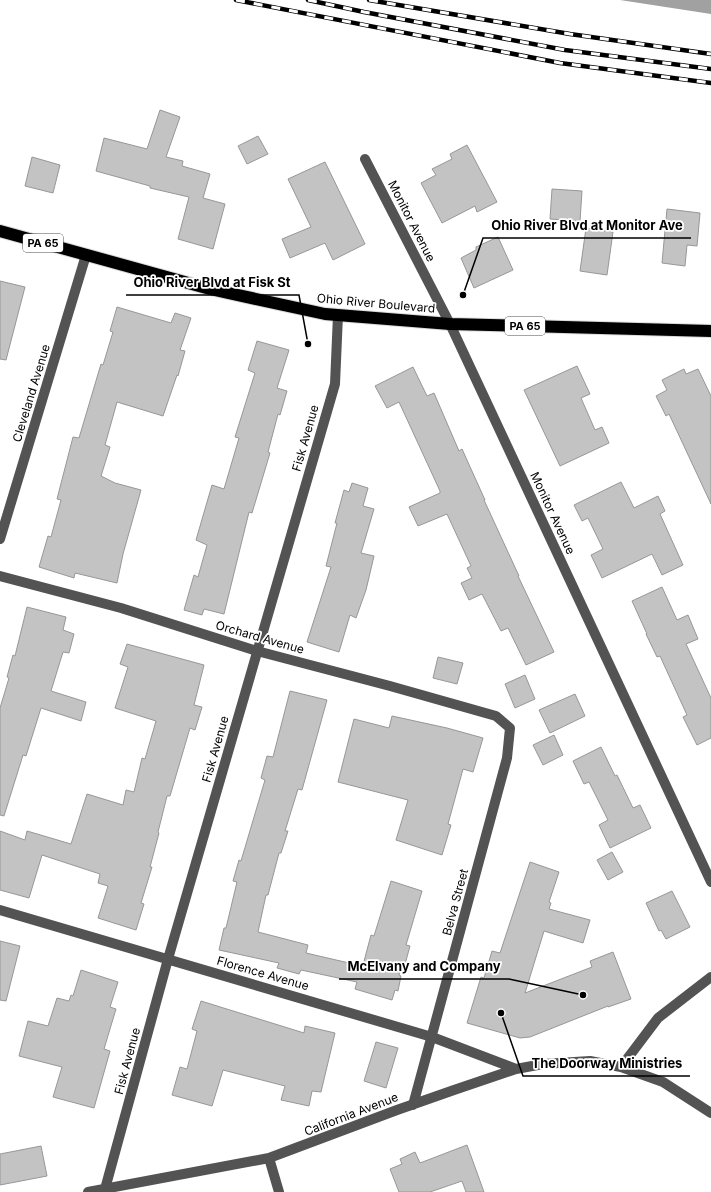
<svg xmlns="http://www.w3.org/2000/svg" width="711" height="1192" viewBox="0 0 711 1192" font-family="Inter,sans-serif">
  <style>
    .water { fill: #a1a1a1 }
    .building { fill: #c3c3c3; stroke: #979797 }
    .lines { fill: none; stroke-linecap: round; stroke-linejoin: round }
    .highway-casing { stroke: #dbdbdb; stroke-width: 14 }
    .minor { stroke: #535353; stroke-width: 10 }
    .highway { stroke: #000; stroke-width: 12 }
    .rail-casing { stroke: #000; stroke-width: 4.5 }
    .rail { stroke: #fff; stroke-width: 3; stroke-dasharray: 9; stroke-linecap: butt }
    .labels { text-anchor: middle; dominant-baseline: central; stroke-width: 3.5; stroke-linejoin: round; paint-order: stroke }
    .shield { fill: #fff; stroke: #4c4c4c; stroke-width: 1 }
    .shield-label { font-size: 11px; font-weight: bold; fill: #000 }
    .street-label { font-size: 12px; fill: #000; stroke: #fff }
    .leader { fill: none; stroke: #000; stroke-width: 1.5 }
    .callout-dot { fill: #000; stroke: #fff; stroke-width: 1.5 }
    .callout-label { font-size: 13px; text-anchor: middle; font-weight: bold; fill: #000; stroke: #fff; stroke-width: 3.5; stroke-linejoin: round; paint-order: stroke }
  </style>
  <rect width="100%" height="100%" fill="#fff"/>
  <path class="water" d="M620 0H711V14Z"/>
  <path class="building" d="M160 110 180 117 166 157 183 161 182 166 210 174 203 198 225 204 213 249 178 239 189 197 150 188V186L96 171 104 138 147 149Z
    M258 136 268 154 247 164 238 146Z
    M467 145 497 202 477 212 475 206 442 223 421 183 436 175 432 169 452 159 450 154Z
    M32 157 60 165 53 193 25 186Z
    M325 162 365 244 333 260 325 243 290 258 282 239 311 227 288 179Z
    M552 189 582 191 580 221 550 219Z
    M667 209 700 213 697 246 687 245 685 266 662 263Z
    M586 228 613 232 607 275 580 271Z
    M498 237 513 270 474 288 461 258 476 250V247Z
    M0 281 25 287 6 360 0 359Z
    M117 307 171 323 175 313 191 318 180 350 185 351 178 376 177 375 163 416 117 402 105 445 110 447 101 476 115 483 141 490 123 554 117 583 75 573 74 578 39 567 48 536 51 537 61 500 57 499 73 437 79 438 101 364 103 365 113 332 110 331Z
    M257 341 289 350 277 388 287 391 280 415 278 414 268 452 270 453 252 513 249 512 224 614 204 609 202 615 184 610 194 575 198 577 207 545 196 540 212 485 224 489 239 438 235 437 255 373 248 370Z
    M577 366 590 394 581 398 595 430 602 427 609 443 560 466 524 390Z
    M413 367 427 396 434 393 459 451 462 449 485 500H484L519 576H518L554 652 526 665 508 628 501 631 482 594 469 600 461 583 472 578 467 568 471 566 447 514 418 526 409 507 440 493V491L399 402 387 408 375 386Z
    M684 369 686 374 698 369 711 396V504L669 414 666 416 656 396 667 390 662 380Z
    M621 482 634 508 658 496 665 511 660 514 683 565 662 575 652 554 602 578 591 555 603 549 588 518 582 521 574 505Z
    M352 483 368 488 363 506 374 509 361 553 374 556 366 590 356 618 350 615 339 652 307 642 331 567 326 566 337 523H335L344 490 349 492Z
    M662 587 677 620 688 615 698 639 686 644 711 698V738L697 745 683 717 687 715 660 656 657 657 646 634H647L632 601Z
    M27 607 66 617 63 630 74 634 69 653 63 652 51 691 86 702 81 721 41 708 26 756 23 755 4 816 0 815V708L9 678 7 677 13 655 15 656Z
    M127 644 204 665 194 705 202 707 195 730 190 728 170 796H167L158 832 159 833 150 867H152L141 903 144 904 136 930 98 918 108 886 98 883 100 874 42 855 29 898 0 890V831L25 840 27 831 71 844 87 794 123 805 126 790 134 792 142 758 145 759 156 721 115 708 128 667 120 664Z
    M438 657 463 663 457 684 433 678Z
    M525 675 535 699 515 708 505 684Z
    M290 691 327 700 302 790 298 789 285 831H288L281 853H279L268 895H266L258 932 308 945 306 953 362 966 363 965 371 935 374 936 391 881 422 891 406 945 410 946 404 968 401 967 399 975 401 976 398 991 395 990 392 1000 355 989 357 982 301 970 299 974 277 968 279 963 219 950 224 928H226L237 882 233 881 239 860 241 861 265 780 261 778 267 756 273 757Z
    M575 694 585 716 550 733 539 710Z
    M392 716 447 728 483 738 473 772 463 769 448 824 451 825 442 855 396 840 408 800 338 782 354 719 389 728Z
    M554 735 563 755 543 765 533 745Z
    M601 747 615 776 617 775 633 808 640 805 651 828 610 848 599 825 608 820 589 782 584 784 573 761Z
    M612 852 623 872 608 880 597 860Z
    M530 862 559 872 549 902 551 903 549 909 590 920 583 943 544 931 525 993 592 967 590 961 613 952 631 999 608 1007V1006L530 1037 520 1038 467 1023 481 977 484 978 492 951 500 953Z
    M672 891 690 927 666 939 661 930 659 931 646 903Z
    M0 941 20 946 6 1001 0 1000Z
    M81 970 118 982 110 1007 116 1009 104 1049 110 1051 94 1108 53 1097 62 1067 19 1056 28 1021 48 1026 57 998 69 1001 71 995 73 996Z
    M201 1001 304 1033 305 1026 335 1033 321 1092 312 1091 309 1106 281 1100 285 1086 223 1070 212 1106 172 1095 180 1067 187 1069 197 1031 192 1029Z
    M376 1042 398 1048 386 1088 364 1081Z
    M467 1145 484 1192H466L462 1181 430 1192H399L390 1169 402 1164 400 1159 415 1152 420 1163Z
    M41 1146 47 1176 0 1185V1154Z"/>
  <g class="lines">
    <g class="highway-casing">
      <path id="highway" d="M0 231 210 289 325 314 450 324 711 331"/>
    </g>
    <path class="minor" d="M365 159 450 324 711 882
      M0 539 86 255
      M0 576 121 608 257 651 390 686 496 716 510 728 507 758 413 1105
      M0 910 432 1037 516 1069
      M621 1067 658 1018 711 977
      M269 1158 279 1192
      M105 1189 168 959 335 384 338 315
      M88 1192 269 1158 397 1110 454 1090 516 1069 543 1064 590 1061 621 1067 663 1082 711 1113"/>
    <use href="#highway" class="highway"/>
    <g class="rail-casing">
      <path id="rail" d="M236 0 560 63 711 83
        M308 0 364 12 565 50 711 69
        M369 0 570 34 711 54"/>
    </g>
    <use href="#rail" class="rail"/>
  </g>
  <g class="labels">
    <g class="shield">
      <rect x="23" y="234" width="40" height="18" rx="3"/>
      <rect x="505" y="317" width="40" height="18" rx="3"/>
    </g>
    <g class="shield-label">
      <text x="43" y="243">PA 65</text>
      <text x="525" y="326">PA 65</text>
    </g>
    <g class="street-label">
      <text transform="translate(412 221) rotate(63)">Monitor Avenue</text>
      <text transform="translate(376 303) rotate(5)">Ohio River Boulevard</text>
      <text transform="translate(31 393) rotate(-73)">Cleveland Avenue</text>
      <text transform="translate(305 438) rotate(-74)">Fisk Avenue</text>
      <text transform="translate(553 513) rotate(65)">Monitor Avenue</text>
      <text transform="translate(260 637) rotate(16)">Orchard Avenue</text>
      <text transform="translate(215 749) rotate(-74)">Fisk Avenue</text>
      <text transform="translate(455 902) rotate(-75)">Belva Street</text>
      <text transform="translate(263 973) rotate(16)">Florence Avenue</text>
      <text transform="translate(127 1061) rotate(-75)">Fisk Avenue</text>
      <text transform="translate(351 1114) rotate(-21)">California Avenue</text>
    </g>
  </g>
  <path class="leader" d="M463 295L483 238H691M308 344L299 295H126M583 995L509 979H339M501 1013L523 1076H690"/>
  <g class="callout-dot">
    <circle cx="463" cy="295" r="4"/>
    <circle cx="308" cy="344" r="4"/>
    <circle cx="583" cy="995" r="4"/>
    <circle cx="501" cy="1013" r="4"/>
  </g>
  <g class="callout-label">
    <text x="587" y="230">Ohio River Blvd at Monitor Ave</text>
    <text x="212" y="287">Ohio River Blvd at Fisk St</text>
    <text x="424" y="971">McElvany and Company</text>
    <text x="607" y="1068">The Doorway Ministries</text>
  </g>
</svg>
